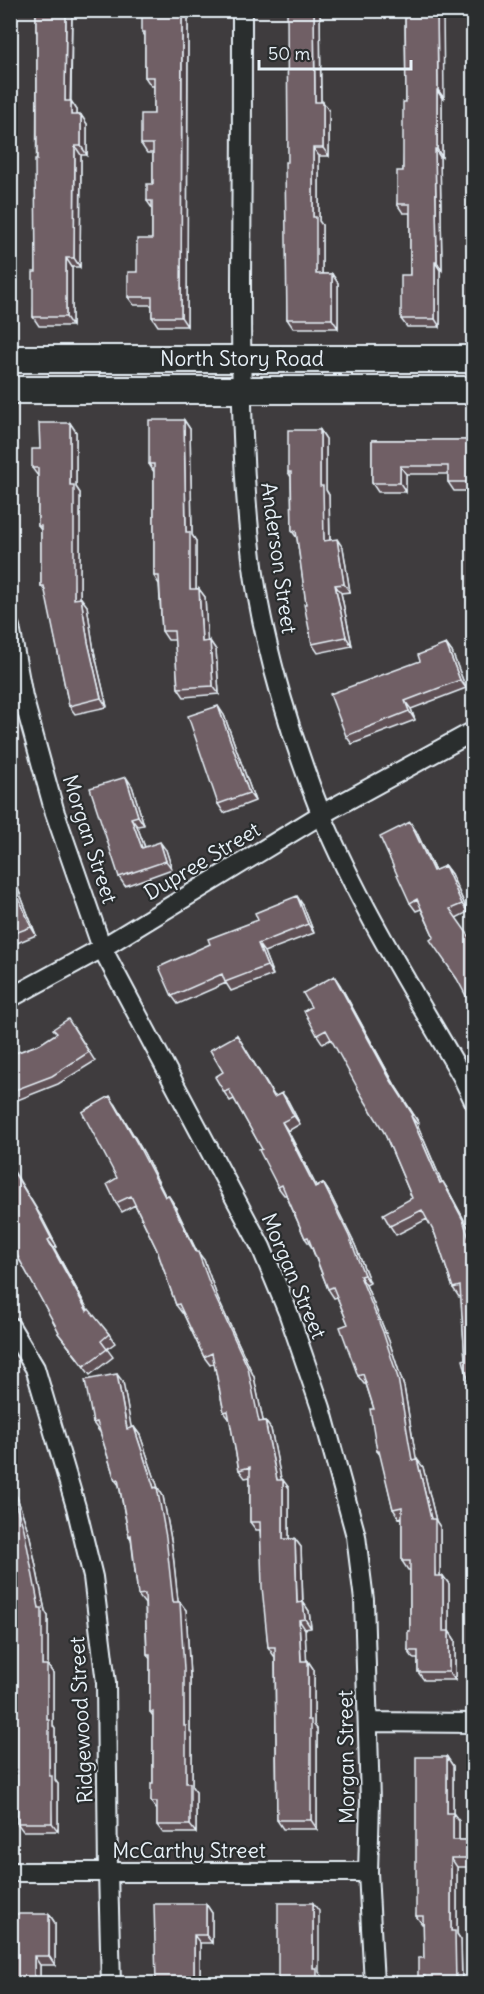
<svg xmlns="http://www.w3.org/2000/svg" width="484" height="1994" viewBox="0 0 484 1994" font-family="Delius,sans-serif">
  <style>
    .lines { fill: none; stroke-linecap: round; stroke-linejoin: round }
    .minor-casing { stroke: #e8f1f8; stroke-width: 22 }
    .secondary-casing { stroke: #e8f1f8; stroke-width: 30 }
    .minor { stroke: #2a2d2e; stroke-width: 18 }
    .secondary { stroke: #2a2d2e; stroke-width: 26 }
    .wall { fill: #605157; stroke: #e8f1f8; stroke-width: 1.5 }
    .shaded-wall { fill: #4e4247; stroke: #e8f1f8; stroke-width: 1.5 }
    .building { fill: #705e65; stroke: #e8f1f8; stroke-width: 1.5 }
    .labels { text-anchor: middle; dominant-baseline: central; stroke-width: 4.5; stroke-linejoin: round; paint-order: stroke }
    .street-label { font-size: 21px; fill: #e8f1f8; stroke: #2a2d2e }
  </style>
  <rect width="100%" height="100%" fill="#3f3c3e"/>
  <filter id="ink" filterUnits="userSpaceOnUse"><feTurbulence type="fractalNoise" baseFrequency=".0167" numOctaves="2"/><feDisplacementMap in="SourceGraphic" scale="12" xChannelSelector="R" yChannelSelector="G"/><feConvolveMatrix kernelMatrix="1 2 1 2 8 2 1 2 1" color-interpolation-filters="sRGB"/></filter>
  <g filter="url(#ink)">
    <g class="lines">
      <g class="minor-casing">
        <path id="minor" d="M242 10C242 100 242 189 241 279 241 377 241 476 254 574 265 651 293 744 322 816 360 907 413 991 462 1076L474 1101
          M10 627 23 697 55 813 102 948 261 1247 288 1312 321 1408 356 1536 364 1600 370 1801 368 1872 374 1984
          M10 998 102 948 322 814 474 731
          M10 1326 35 1368 76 1507 93 1577 106 1683 108 1872 111 1984
          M369 1722 474 1723
          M10 1872H368"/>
      </g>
      <g class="secondary-casing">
        <path id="secondary" d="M10 359H474
          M10 390H474"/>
      </g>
      <use href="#minor" class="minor"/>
      <use href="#secondary" class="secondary"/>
    </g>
    <path class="wall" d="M36 10H72L71 101 77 110V115H81L87 124V155H81L80 267H72V326H39L33 317 36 272 37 33 36 31Z
      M151 10H188L187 326H158L152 317V305H134L128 297 137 272 152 239V208L147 201 153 184V153H147L141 144 154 114V86H151L145 77V36L142 32Z
      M320 10 321 102 329 111V156H319V221L322 225V274H332L338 283V328H293L287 319 288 162Z
      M405 10 444 98H442V157H440L442 270H440V327H407L401 319 410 275V213H403L397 204 403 171 406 102Z
      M184 420 190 429 192 535 196 541V589H199L205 597 207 641H210L216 650 219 694 184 697 178 688 175 640H168L162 631 159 584 154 576V472L149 464Z
      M70 423 76 432V487L80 493V598H81L87 606 94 651 107 707 75 714 69 706 46 592 41 586V530L38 526V476L32 468 40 449Z
      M320 430 326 439V490L329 495 330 540 343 548 350 592 341 593 352 646 318 653 312 644 297 538 292 531 291 477 288 472Z
      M372 440H474V491H454L448 482V474H406V492H378L372 483Z
      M446 644 452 652 466 688 411 709 415 720 352 744 346 736 420 661Z
      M224 715 255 801 224 813 218 804Z
      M132 786 144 825 137 826 145 847 166 850 172 869 125 886 119 877Z
      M416 831 435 871 445 866 451 874 468 912 456 918 457 979 434 937 421 909 416 911 410 903Z
      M10 868 15 881 36 935 10 946Z
      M303 905 314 933 264 952 273 975 231 991 226 983 178 1004 172 996Z
      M334 976 340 985 396 1087 419 1123 417 1124 442 1182 448 1190 469 1229 474 1243V1402L465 1359 461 1296 459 1297 453 1288 435 1234 427 1219 396 1235 390 1226 412 1198 384 1132 331 1039 323 1044 317 1035 311 1007Z
      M74 1028 95 1061 58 1084 10 1103V1055L40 1044Z
      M237 1035 275 1097 282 1093 288 1101 300 1124 288 1131 316 1186 323 1183 329 1192 355 1245 370 1283 366 1285 389 1341 404 1387 416 1459 423 1467 436 1521 440 1527V1576H443L449 1584V1631L455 1640V1680H424L418 1672V1659H414L408 1651 410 1631V1570H408L402 1561V1517L399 1518 393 1509 381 1456 377 1451 374 1409 366 1384H364L358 1376 348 1324 337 1297 334 1298 328 1289 311 1246 305 1238 286 1195H284L278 1187 262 1149 234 1099 230 1101 224 1092Z
      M116 1105 144 1153 166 1197 168 1195 174 1204 197 1252 204 1260 218 1299 254 1377 263 1421H265L271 1429 281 1480 289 1488V1539H295L301 1547 303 1602 309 1611 311 1628 305 1629 306 1661H308L314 1670V1725L317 1729V1829H283L277 1820 275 1656H274L268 1647 260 1530H256L250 1522V1477L245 1478 239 1470 230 1420 224 1412 214 1363 210 1365 204 1357 183 1313H182L176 1305 157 1250 135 1205 122 1212 116 1203 117 1178Z
      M41 1216 57 1247 54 1248 88 1310 109 1334 115 1343 107 1349 113 1357 90 1375 58 1333 59 1332 22 1264 16 1256Z
      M123 1382 131 1428 134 1427 140 1435 158 1488 163 1496 172 1545 178 1602 186 1610 190 1677V1731L192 1735V1787L196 1792V1833H163L157 1825V1810L151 1802 153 1783V1716L150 1712V1659L147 1654 145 1604 138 1595 131 1539 129 1536 119 1485 115 1480 100 1431H99L93 1423Z
      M10 1484 12 1489 17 1497 30 1537 45 1611 48 1616V1666L53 1673V1726L55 1729V1780L58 1784V1831H23L17 1823 16 1712 14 1709V1661L10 1657Z
      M447 1757 453 1766V1813L459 1821V1840H470L474 1845V1867H457V1934L461 1940 462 1983H424L418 1976 424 1958V1924H422L416 1916Z
      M206 1904 212 1913V1943H200V1983H156Z
      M49 1914 55 1923V1965H40V1983L14 1972Z"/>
    <path class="shaded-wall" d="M66 10H72L70 110 65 101Z
      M182 10H188L187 326 181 317Z
      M314 10H320L321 111 315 102Z
      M437 10H443L444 98 438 90Z
      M437 90 442 98V157L437 149Z
      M71 101 77 110V124L71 115Z
      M323 102 329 111V156L323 148Z
      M81 115 87 124V155L81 146Z
      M75 146 81 155 80 267 74 258Z
      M313 148 319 156V221L322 225V283L316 274 313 217Z
      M435 149 440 157 442 270 437 262Z
      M66 258 72 267V326L66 317Z
      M435 262 440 270V327L435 319Z
      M332 274 338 283V328L332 319Z
      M184 420 190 429 192 535 196 541V598L190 589 186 532Z
      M70 423 76 432V487L80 493V608L74 599 70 485Z
      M320 430 326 439V490L329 495 330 550 324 541 320 486Z
      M400 466 406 474V492L400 483Z
      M337 539 343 548 350 592 344 584Z
      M335 585 341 593 352 646 346 637Z
      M199 589 205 597 208 650 202 642Z
      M81 598 87 606 94 651 107 707 101 698 88 642Z
      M210 641 216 650 219 694 213 686Z
      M446 644 452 652 466 688 460 680Z
      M405 701 411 709 415 720 409 711Z
      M218 706 224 715 255 801 249 793Z
      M126 777 132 786 144 825 138 816Z
      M131 818 137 826 148 856 142 848Z
      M410 822 416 831 439 880 433 871Z
      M160 842 166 850 172 869 166 861Z
      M445 866 451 874 468 912 462 904Z
      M10 868 15 881 36 935 31 927 10 877Z
      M297 896 303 905 314 933 308 924Z
      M258 944 264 952 273 975 267 966Z
      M334 976 340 985 396 1087 419 1123 390 1079Z
      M282 1093 288 1101 300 1124 294 1116Z
      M110 1096 144 1153 170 1206 165 1197Z
      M411 1116 417 1124 446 1192 440 1183Z
      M282 1122 288 1131 321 1195 315 1187Z
      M10 1165 41 1216 57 1247 51 1238Z
      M443 1182 448 1190 469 1229 474 1243V1253Z
      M323 1183 329 1192 355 1245 370 1283 364 1275Z
      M168 1195 174 1204 201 1260 198 1252 204 1260 218 1299 254 1377 265 1430 259 1422 212 1290 196 1252Z
      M48 1240 54 1248 93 1319 87 1311Z
      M360 1276 366 1285 389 1341 404 1387 418 1469 412 1460Z
      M117 1374 123 1382 133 1437 127 1429Z
      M265 1421 271 1429 283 1488 277 1480Z
      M134 1427 140 1435 158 1488 163 1496 172 1545 179 1610 173 1602 154 1488Z
      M417 1459 423 1467 436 1521 440 1527V1584L435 1576 431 1519Z
      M283 1480 289 1488V1548L283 1539Z
      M10 1484 12 1489 17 1497 30 1537 45 1611 48 1616V1666L53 1673V1726L55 1729V1780L58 1784V1831L52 1823 47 1720 42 1665 39 1608 10 1493Z
      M295 1539 301 1547 303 1611 297 1603Z
      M443 1576 449 1584V1640L443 1631Z
      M180 1602 186 1610 190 1677V1731L192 1735V1787L196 1792V1833L190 1825 186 1783Z
      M303 1602 309 1611 311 1628 305 1619Z
      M299 1620 305 1629 307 1670 301 1661Z
      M449 1631 455 1640V1680L449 1672Z
      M308 1661 314 1670V1725L317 1729V1829L311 1820 308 1720Z
      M447 1757 453 1766V1821L447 1813Z
      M453 1813 459 1821V1848L453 1840Z
      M470 1840 474 1845V1863L470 1858Z
      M451 1858 457 1867V1934L461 1940 462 1983H456L451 1931Z
      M313 1903 319 1911V1972L323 1977V1983H317L313 1968Z
      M206 1904 212 1913V1943L206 1935Z
      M49 1914 55 1923V1965L49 1956Z
      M194 1935 200 1943V1983H194Z
      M34 1956 40 1965V1983H34Z"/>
    <path class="building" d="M36 10H66L65 101H71V115H81V146H75L74 258H66V317H33V272H36L35 160H37V31H36Z
      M151 10H182L181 317H152V297H128V272H137V239H152V201H147V184H153V144H141V114H154V77H145V32H142V12H151Z
      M287 10H314L315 102H323V148H313V217H316V274H332V319H287L285 162H288Z
      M405 10H437L438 90H437V149H435L437 262H435V319H401V275H410V204H397V171H403V102H406Z
      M149 420H184L186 532H190V589H199L202 642 210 641 213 686 178 688 174 631H162L159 576H154V464H149Z
      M39 423H70V485H74V599L81 598 88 642 101 698 69 706 44 586H41V526H38V468H32V449H40Z
      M288 430H320V486H323L324 541 337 539 344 584 335 585 346 637 312 644 304 604H306L296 531H292L291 472H288Z
      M372 440H474V482H448V466H400V483H372Z
      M446 644 460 680 405 701 409 711 346 736 330 694 420 661 418 655Z
      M218 706 249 793 218 804 188 716Z
      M126 777 138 816 131 818 142 848 160 842 166 861 119 877 90 788Z
      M474 802V816L467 810Z
      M410 822 433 871 445 866 462 904 450 909 474 943V1011L457 979 430 940 434 937 417 899 410 903 380 837Z
      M10 877 31 927 10 935Z
      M297 896 308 924 258 944 267 966 225 982 222 974 172 996 159 967 210 944 208 939 258 920 255 913Z
      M334 976 390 1079 413 1115 411 1116 440 1183 443 1182 463 1220 474 1253V1402L463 1360 465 1359 460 1286 453 1288 435 1234 422 1210 390 1226 383 1214 412 1198 384 1132 362 1096 326 1030 317 1035 304 1011 311 1007 303 993Z
      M68 1019 89 1052 52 1076 10 1092V1055L40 1044 57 1033 53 1029Z
      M237 1035 274 1097 282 1093 294 1116 282 1122 315 1187 323 1183 349 1236 364 1275 360 1276 383 1332 398 1378 412 1460 417 1459 431 1519H435V1576H443V1631H449V1672H418V1651H408V1631H410V1561H402V1507L393 1509 379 1451H377L370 1409H374L363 1374 358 1376 340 1327 348 1324 333 1287 328 1289 308 1237 305 1238 282 1185 278 1187 259 1150 262 1149 229 1090 224 1092 215 1077 223 1072 210 1050Z
      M110 1096 138 1145 165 1197 168 1195 196 1252H198L212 1290 248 1368 259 1422 265 1421 277 1480H283V1539H295L297 1603 303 1602 305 1619 299 1620 301 1661H308V1720H311V1820H277L275 1647H268L262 1587 260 1522H250V1467L239 1470 228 1411 224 1412 212 1353 204 1357 179 1304 176 1305 157 1250 131 1196 116 1203 107 1184 117 1178 82 1112Z
      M10 1166 35 1207 51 1238 48 1240 87 1311 89 1309 109 1334 101 1341 107 1349 84 1366 58 1333 59 1332 17 1255 16 1256 10 1245Z
      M117 1374 127 1429 134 1427 154 1488 157 1487 166 1537 173 1602H180L184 1669V1726H186V1783H190V1825H157V1802H151V1783H153V1712H150V1654H147L145 1594 138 1595 131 1535 129 1536 118 1479 115 1480 97 1422 93 1423 85 1380Z
      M10 1488 24 1529 39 1608H42V1665H47V1720H49V1776H52V1823H17L16 1709H14V1652H10Z
      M416 1757H447V1813H453V1840H470V1858H451V1931H455L456 1983H426L425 1976H418V1958H424L423 1916H416Z
      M278 1903H313V1968H317V1983H278Z
      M154 1904H206V1935H194V1983H156Z
      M14 1914H49V1956H34V1983H10V1972H14Z"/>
  </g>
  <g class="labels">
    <g class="street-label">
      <text x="242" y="358">North Story Road</text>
      <text transform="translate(279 558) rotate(82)">Anderson Street</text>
      <text transform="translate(90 839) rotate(72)">Morgan Street</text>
      <text transform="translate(202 861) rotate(-31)">Dupree Street</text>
      <text transform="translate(294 1276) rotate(67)">Morgan Street</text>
      <text transform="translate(81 1720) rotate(-93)">Ridgewood Street</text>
      <text transform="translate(346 1757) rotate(-91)">Morgan Street</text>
      <text x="189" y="1850">McCarthy Street</text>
    </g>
  </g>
  <rect width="484" height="1994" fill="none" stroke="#2a2d2e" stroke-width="36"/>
  <rect x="18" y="18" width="448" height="1958" fill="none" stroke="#e8f1f8" stroke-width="2" filter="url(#ink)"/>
  <path d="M259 60v9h152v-9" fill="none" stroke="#e8f1f8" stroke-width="3"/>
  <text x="268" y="60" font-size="18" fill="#e8f1f8" stroke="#2a2d2e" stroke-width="4.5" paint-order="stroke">50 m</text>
</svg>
